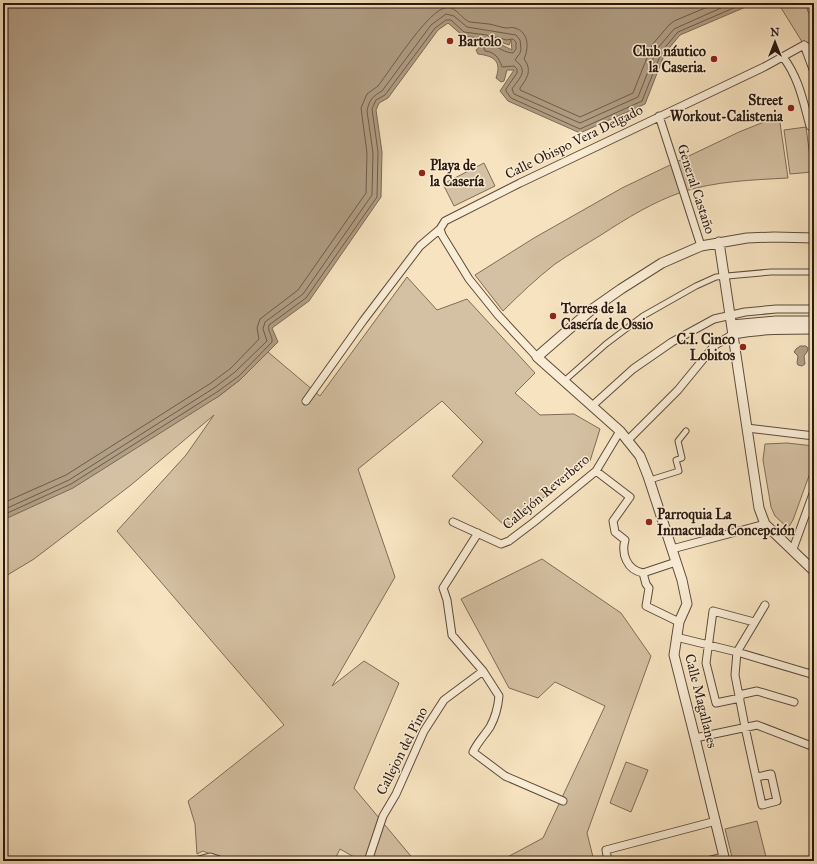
<svg xmlns="http://www.w3.org/2000/svg" width="817" height="864" viewBox="0 0 817 864" font-family="'IM FELL Great Primer',serif">
  <style>
    .green { fill: #d4c0a2; stroke: #7f6c58 }
    .water { fill: #b19e84; stroke: #7b6855 }
    .lines { fill: none; stroke-linecap: round; stroke-linejoin: round }
    .shore { stroke: #6e5b4a; stroke-width: 1 }
    .pedestrian-casing { stroke: #5d4b3b; stroke-width: 7 }
    .minor-casing { stroke: #5d4b3b; stroke-width: 9 }
    .tertiary-casing { stroke: #5d4b3b; stroke-width: 11 }
    .pedestrian { stroke: #faedd6; stroke-width: 5 }
    .minor { stroke: #faedd6; stroke-width: 7 }
    .tertiary { stroke: #faedd6; stroke-width: 9 }
    .poi-dot { fill: #8f2418; stroke: #faedd6; stroke-width: 1.5 }
    .labels { text-anchor: middle; dominant-baseline: central; stroke-width: 3; stroke-linejoin: round; paint-order: stroke }
    .poi-label { font-size: 14px; font-weight: bold; fill: #2a180f; stroke: #faedd6; text-anchor: start }
    .street-label { font-size: 14px; fill: #2a180f; stroke: #faedd6 }
  </style>
  <rect width="100%" height="100%" fill="#f7e3c0"/>
  <filter id="stains"><feTurbulence type="fractalNoise" baseFrequency=".005" numOctaves="4"/><feColorMatrix values="0 0 0 0 .2 0 0 0 0 .09 0 0 0 0 .02 0 0 0 .5 -.17"/></filter>
  <radialGradient id="worn" r=".72"><stop offset=".6" stop-color="#630" stop-opacity="0"/><stop offset="1" stop-color="#630" stop-opacity=".3"/></radialGradient>
  <path class="green" d="M778 3H800L806 4 808 12 814 16V75L804 45Z
    M779 116 788 178C752 180 716 181 682 192 653 202 627 218 601 235 586 244 570 254 555 264 537 278 519 295 503 311L475 275 534 238 622 188 739 132Z
    M806 127 812 172 790 174 784 130Z
    M484 163 495 186 454 206 443 184Z
    M407 277 437 310 467 299 535 373 515 393 540 415 574 414 600 429 590 461 506 527 452 476 483 442 442 401 358 469 395 577 332 686 364 661 399 683 354 788 415 861H361L340 849 334 861H227L203 851 197 854 195 824 188 801 284 725 117 531 186 455 214 415 131 485 34 559 9 574 3 580V516L219 396 241 379 268 352 320 396Z
    M787 443 814 446V460L810 473 793 520 788 528 775 516 771 507 763 460 765 444Z
    M542 559 621 613 651 656 587 833 594 861H500L543 838 605 706 555 682 538 698 509 688 461 599Z
    M626 762 648 770 631 812 610 803Z
    M757 821 767 861H733L725 829Z"/>
  <path class="water" d="M3 3H755L680 35 665 53 645 104 580 133 508 101 500 91 514 70H507L504 81 501 82 496 78C502 61 494 56 478 54L476 50 481 46 480 40 494 41 512 50 511 40 509 45 495 40 463 36 448 23 438 30 388 98 379 103 376 110 382 152 381 197 309 301 272 328 278 342 241 379 219 396 73 488 3 520Z
    M800 346H806L808 348 807 352 804 356 805 364 802 366 798 365 797 363 798 356 794 352 796 349Z"/>
  <g class="lines">
    <path class="shore" d="M3 503 66 475 211 383 231 368 259 339 257 328 260 319 298 290 366 193 367 153 361 108 367 94 378 86C391 69 424 17 442 9 456 3 460 19 470 22 476 23 483 23 489 24 494 25 500 27 506 28 509 28 512 27 515 28 529 32 529 48 524 59 532 70 528 77 520 88V90L580 117 633 93 652 45 669 25 674 21 717 3
      M3 510 69 480 214 388 235 372 267 341 263 329 265 322 303 294 372 195 373 153 367 111C369 100 373 96 382 91L431 25 446 14 454 16 467 27 516 35 520 40 521 49 520 53 515 60C529 71 520 77 512 89L514 94 580 123 638 97 657 49 674 29 732 3
      M3 515 71 484 217 392 239 376 272 342C273 336 267 331 269 325L306 298 377 197 378 152 372 109 376 100 385 95 435 28 446 20H451L464 32 487 35 492 39 497 37 506 40 513 39 516 42V49L513 53C506 53 496 47 491 43L485 45 484 49 485 51C495 52 499 58 502 67L514 66 517 69V73L506 89V91L511 98 580 129 642 101 662 51 678 32 745 3"/>
    <g class="pedestrian-casing">
      <path id="pedestrian" d="M563 382 606 344 643 316 696 286 716 277 771 272H814
        M650 480 679 471 676 460 682 458 678 441 686 431"/>
    </g>
    <g class="minor-casing">
      <path id="minor" d="M804 45 814 72
        M804 45 814 51
        M783 57C799 78 803 101 810 126
        M659 116 701 246
        M537 357 498 315 469 279 442 235 440 229 445 221 520 183 764 67 804 45
        M306 401 363 321 420 246 440 229
        M592 406 633 369 672 342 714 319 745 312 776 309H814
        M747 428 814 436
        M627 441 678 390 714 346 733 334
        M596 471 630 497 613 521 615 532 625 540C621 554 627 570 643 573
        M453 522 501 544 509 541 534 522 596 471 620 431
        M478 533 443 588 447 600 452 635 483 671 499 696C498 707 495 718 490 727 484 736 477 743 473 752L505 776 563 801
        M672 549 765 524
        M793 549 814 491
        M643 573 646 584 649 588 646 606 679 622
        M643 573 676 562
        M676 637 737 652 811 674 813 670
        M739 695 757 691 794 702
        M740 698 716 703 706 663 713 611 754 622
        M695 738 757 725 814 747
        M757 777 771 774 777 801 762 805 745 727 735 675 737 652 765 605
        M368 861 383 816 396 794 424 731 444 700 483 671
        M608 861 606 850 716 821
        M707 861 724 857"/>
    </g>
    <g class="tertiary-casing">
      <path id="tertiary" d="M719 242 759 508 765 524 814 571
        M732 325 776 321H814
        M733 334C760 329 787 329 814 329
        M199 861 210 858 219 861
        M725 861 695 738 674 655 679 622 687 604 682 580 648 476 640 456 620 431 537 357 591 310 621 289 662 263 701 246 747 238 774 237 814 238"/>
    </g>
    <use href="#pedestrian" class="pedestrian"/>
    <use href="#minor" class="minor"/>
    <use href="#tertiary" class="tertiary"/>
  </g>
  <g class="poi-dot">
    <circle cx="450" cy="41" r="4"/>
    <circle cx="714" cy="59" r="4"/>
    <circle cx="791" cy="108" r="4"/>
    <circle cx="422" cy="173" r="4"/>
    <circle cx="553" cy="316" r="4"/>
    <circle cx="743" cy="347" r="4"/>
    <circle cx="649" cy="522" r="4"/>
  </g>
  <g class="labels">
    <g class="poi-label">
      <text x="458" y="41">Bartolo</text>
      <text x="706" y="51" text-anchor="end">Club náutico<tspan x="706" dy="16">la Caseria.</tspan></text>
      <text x="783" y="100" text-anchor="end">Street<tspan x="783" dy="16">Workout-Calistenia</tspan></text>
      <text x="430" y="165">Playa de<tspan x="430" dy="16">la Casería</tspan></text>
      <text x="561" y="308">Torres de la<tspan x="561" dy="16">Casería de Ossio</tspan></text>
      <text x="735" y="339" text-anchor="end">C.I. Cinco<tspan x="735" dy="16">Lobitos</tspan></text>
      <text x="657" y="514">Parroquia La<tspan x="657" dy="16">Inmaculada Concepción</tspan></text>
    </g>
    <g class="street-label">
      <text transform="translate(574 142) rotate(-26)">Calle Obispo Vera Delgado</text>
      <text transform="translate(696 189) rotate(72)">General Castaño</text>
      <text transform="translate(546 492) rotate(-40)">Callejón Reverbero</text>
      <text transform="translate(701 701) rotate(76)">Calle Magallanes</text>
      <text transform="translate(402 751) rotate(-63)">Callejon del Pino</text>
    </g>
  </g>
  <rect width="817" height="864" fill="none" stroke="#f7e3c0" stroke-width="16"/>
  <rect x="4" y="4" width="809" height="856" fill="none" stroke="#2a180f" stroke-width="2"/>
  <rect x="8" y="8" width="801" height="848" fill="none" stroke="#2a180f"/>
  <g transform="translate(775 42)" stroke="#faedd6" stroke-width="3" paint-order="stroke">
  <path d="M0-3L7 15L0 10L-7 15Z" fill="#2a180f"/>
  <text y="-6" font-size="11" font-weight="bold" text-anchor="middle" fill="#2a180f">N</text>
  </g>
  <rect width="100%" height="100%" filter="url(#stains)"/>
  <rect width="100%" height="100%" fill="url(#worn)"/>
</svg>
